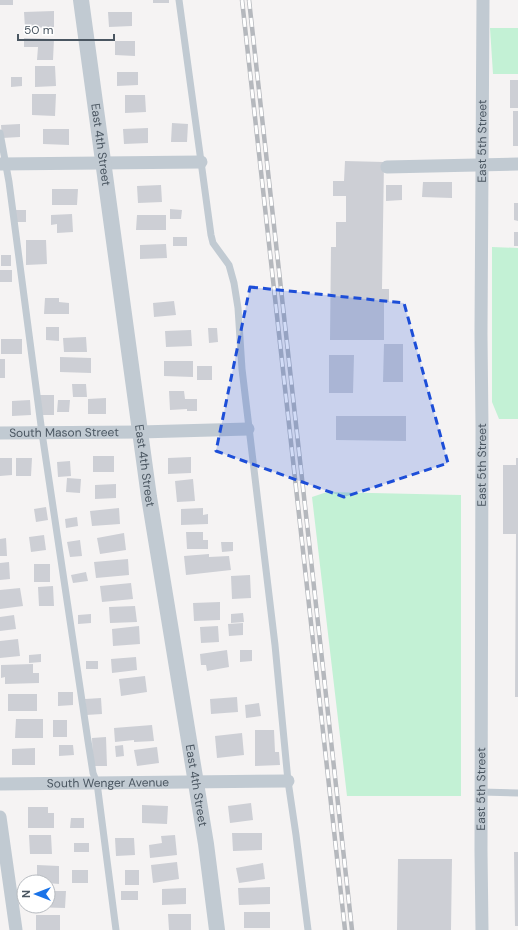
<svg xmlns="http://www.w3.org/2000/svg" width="518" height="930" viewBox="0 0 518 930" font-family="'DM Sans',sans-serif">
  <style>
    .green { fill: #c3f1d5 }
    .building { fill: #cdcfd5 }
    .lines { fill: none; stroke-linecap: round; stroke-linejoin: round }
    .service { stroke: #c1cad2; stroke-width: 7 }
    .minor { stroke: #c1cad2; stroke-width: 13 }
    .tertiary { stroke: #c1cad2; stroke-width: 16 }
    .rail-casing { stroke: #b5b8bd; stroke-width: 4.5 }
    .rail { stroke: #fff; stroke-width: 3; stroke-dasharray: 9; stroke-linecap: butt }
    .marked { fill: #1d4ed8; fill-opacity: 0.2; stroke: #1d4ed8; stroke-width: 3; stroke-dasharray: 8 5; stroke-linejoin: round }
    .labels { text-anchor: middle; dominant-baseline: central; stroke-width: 4; stroke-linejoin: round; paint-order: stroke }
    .street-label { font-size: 12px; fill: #4a5661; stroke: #fff }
  </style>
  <rect width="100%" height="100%" fill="#f5f3f3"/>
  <path class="green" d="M490 28H518V74H493Z
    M492 247 518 248V419H499L492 402Z
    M327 492 461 495V796H347L312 497Z"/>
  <path class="building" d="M0 0H13V5H0Z
    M153 0H169V3H153Z
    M54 11V27L25 28 24 12Z
    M108 12H132V26L109 27Z
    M24 38 54 39 53 60H37L38 47H24Z
    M115 41H135V56L115 55Z
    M35 66H55L56 86 35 87Z
    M117 72H138V85L117 86Z
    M11 77H22V86L11 87Z
    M510 80H518V108H510Z
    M32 94H56L55 116 32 115Z
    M125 95H145L146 112 125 113Z
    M513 111H518V146H513Z
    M172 123 188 124 187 142H171Z
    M20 124V137L2 138 1 125Z
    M148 128V143L124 144 123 129Z
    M43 129H69V145L43 144Z
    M345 161 384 162 382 289H389V302H384V340H330L331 247H336V222H346V196H333V181H344Z
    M423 182H452V198L422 197Z
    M161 185 162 202 138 203 137 186Z
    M386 185H402V200L386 201Z
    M52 189H78L77 205H52Z
    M514 203H518V221L514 220Z
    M170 209 182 210 181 219H170Z
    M16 210H26V222H16Z
    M72 214 73 232 57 233V224L51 225V215Z
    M137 215H166V230H136Z
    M514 232H518V246H514Z
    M173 237H187V246H173Z
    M26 240H46L47 264 26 265Z
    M166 244 167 258 140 259V245Z
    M1 255H11V266H1Z
    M0 270H12V282H0Z
    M45 298H59V302L69 303V314H44Z
    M174 301 176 315 154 317 153 303Z
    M46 327H59V341L46 340Z
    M208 328H217L218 342 209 343Z
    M191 330 192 346 166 347 165 331Z
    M86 337 87 352H64L63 338Z
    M1 339H22V354H1Z
    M384 344H403V382H383Z
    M329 355H354L353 393H329Z
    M60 357 91 358V373L60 372Z
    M0 359H5V378H0Z
    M164 361H193V377L164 376Z
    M197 366H212V380H197Z
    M72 384H86L87 397H73Z
    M169 391H184L185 399H197V411H187V409L170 410Z
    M40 395H54V415H41Z
    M106 398V414H88V399Z
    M30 400 31 415 12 416V401Z
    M58 400H70L69 412H57Z
    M336 416H406V441L336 440Z
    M93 456H114V472H93Z
    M191 457V473L168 474V458Z
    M0 458H12V475L0 476Z
    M16 458H32L31 476H16Z
    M516 458H518V697H515L516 534H503V465H516Z
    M70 461 71 476 58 477 57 462Z
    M67 478 81 479 80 493 66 492Z
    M193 479 195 501 177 502 175 481Z
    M116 484V498L95 499V485Z
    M46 507 48 520 36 522 34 509Z
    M119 508 120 524 92 526 90 511Z
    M203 508V515L208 514V524L181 525V509Z
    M77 517 78 526 66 528 65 519Z
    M186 532H203V540H208V549H187Z
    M124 533 126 550 100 554 97 538Z
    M44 535 46 550 31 552 29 537Z
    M6 538 7 556H0V539Z
    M80 540 82 556 70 557 67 542Z
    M221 542H233V551L222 552Z
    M209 554V557L229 556 231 570 186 575 184 556Z
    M128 559 129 575 96 578 94 562Z
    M9 562 10 579 0 580V563Z
    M34 564H50V582H34Z
    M86 572 88 581 73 583 71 575Z
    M250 575 251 598 232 599 231 576Z
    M131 583 133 599 102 602 100 586Z
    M53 586 54 606H39L38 587Z
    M20 588 23 606 0 609V590Z
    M220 602V620L194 621 193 603Z
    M135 606 137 622 110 623 109 607Z
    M243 613 244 622 231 623V614Z
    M91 614V623L78 624V615Z
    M14 615 16 629 0 631V617Z
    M243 623V635L229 636 228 624Z
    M139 626 140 644 113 646 112 629Z
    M218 626 219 642 201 643 200 627Z
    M18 639 20 656 0 658V641Z
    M227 650 229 667 207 671 206 665H201L200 654Z
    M240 650H252V661L240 662Z
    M41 654V662L29 663V655Z
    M136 657 137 670 112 673 111 659Z
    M86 661H98V669H86Z
    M33 664V673H39V683L5 684V677L1 678V665Z
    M145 676 147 692 121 696 119 679Z
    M58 692H73V705L58 706Z
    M8 694H37V711H8Z
    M237 697 238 712 211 714 210 699Z
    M101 698 102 714 86 715 85 699Z
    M259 703 261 716 246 718 245 705Z
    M16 719H43V738H15Z
    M53 720H67V737H53Z
    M152 725 154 741 134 742V740L115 742 114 728Z
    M255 730H274L275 752H279L280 765 255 766Z
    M242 733 244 755 217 758 215 736Z
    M106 737 107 766H93L92 738Z
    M59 745H73L74 755 59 756Z
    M123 745 124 756 116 757 115 746Z
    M157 747 159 763 137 766 134 750Z
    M35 748V765H12V749Z
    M251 803 253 820 230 823 228 806Z
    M142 805 168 806 167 824 142 823Z
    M28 807H48V813H54V828H28Z
    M71 818H84V828H70Z
    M232 833H262V850L233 851Z
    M29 835H51L52 854H30Z
    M175 835 177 855 150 858 149 845 162 843 161 836Z
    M115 838H134L135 855 116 856Z
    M74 843H89V852H74Z
    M514 852H518V926H515Z
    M398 859H452L451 930H397Z
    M177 862 179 879 153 883 151 865Z
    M263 863 265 879 239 883 236 868Z
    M37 865 59 866V884L37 882Z
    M72 870H88V883H72Z
    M125 870H139V885H125Z
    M270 887V904L239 905 238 888Z
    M186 888V904L162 905V889Z
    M48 891H66L65 908 31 907V906H48Z
    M121 891H138V900H121Z
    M244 912H270V928H244Z
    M168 914H191V930H169Z
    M36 915H60V930H36Z"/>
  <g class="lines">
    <path class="service" d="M179 0 211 235 213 243 229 265 234 283 238 308 242 369 275 645 288 781 296 835 308 930
      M0 133 9 182 42 433 88 741 93 773 97 783 116 930
      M481 792 518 793"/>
    <g class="minor">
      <path d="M0 164 201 162"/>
      <path d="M387 167 518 164"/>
      <path id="s1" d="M0 433 140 432 248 429"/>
      <path id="s2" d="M0 784 288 781"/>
      <path d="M0 817 16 930"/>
      <path id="s3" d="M482 930 481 851 482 428 481 334 483 0"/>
    </g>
    <path class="tertiary" id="s4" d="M81 0 149 497 206 844 217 930"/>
    <g class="rail-casing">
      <path id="rail" d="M242 0 345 930
        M249 0 352 930"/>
    </g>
    <use href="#rail" class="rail"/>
  </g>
  <path class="marked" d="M250 287 404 303 448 463 344 497 216 451Z"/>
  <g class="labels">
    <g class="street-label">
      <text stroke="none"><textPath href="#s3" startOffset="789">East 5th Street</textPath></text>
      <text stroke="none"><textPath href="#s4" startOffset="146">East 4th Street</textPath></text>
      <text stroke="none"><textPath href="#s1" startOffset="64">South Mason Street</textPath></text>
      <text stroke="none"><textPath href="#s3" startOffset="465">East 5th Street</textPath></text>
      <text stroke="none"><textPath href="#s4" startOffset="470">East 4th Street</textPath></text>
      <text stroke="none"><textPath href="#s2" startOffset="108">South Wenger Avenue</textPath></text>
      <text stroke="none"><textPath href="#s4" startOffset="794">East 4th Street</textPath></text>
      <text stroke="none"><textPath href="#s3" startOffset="141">East 5th Street</textPath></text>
    </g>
  </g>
  <g transform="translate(36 894) rotate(270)"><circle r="19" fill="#ffffff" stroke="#b7bbc0"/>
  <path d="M0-3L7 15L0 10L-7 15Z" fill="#1a73e8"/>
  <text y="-6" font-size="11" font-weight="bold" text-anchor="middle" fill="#4a5661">N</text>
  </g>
  <path d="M18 34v6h96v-6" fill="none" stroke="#4a5661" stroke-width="2"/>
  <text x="24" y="34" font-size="12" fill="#4a5661" stroke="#ffffff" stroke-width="3" paint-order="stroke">50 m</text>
</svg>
